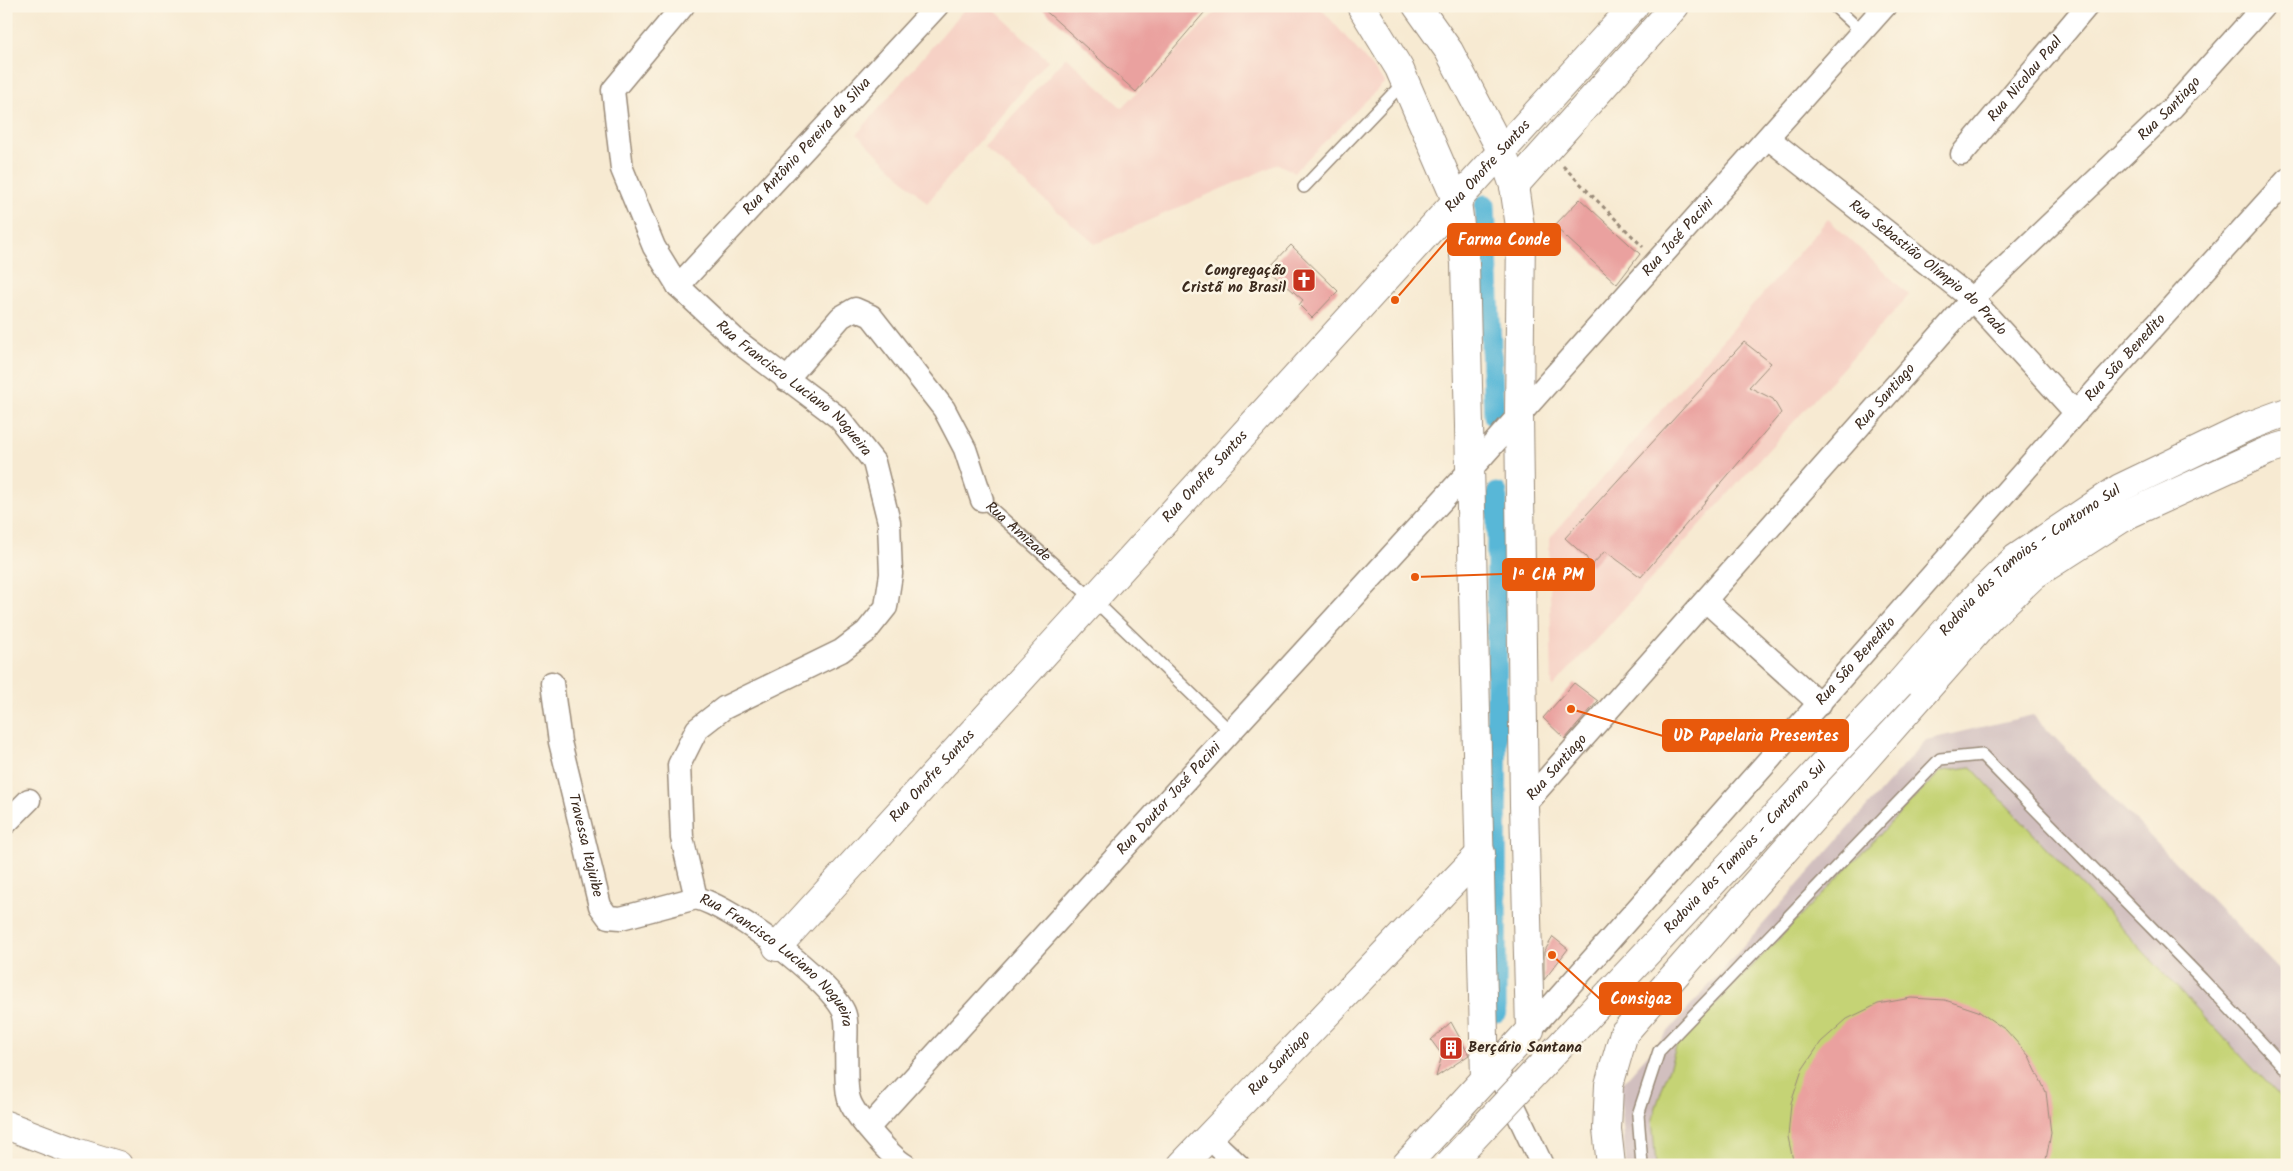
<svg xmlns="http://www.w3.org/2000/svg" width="2293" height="1171" viewBox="0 0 2293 1171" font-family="Kalam,sans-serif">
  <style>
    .built { fill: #f6d1c5 }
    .industrial { fill: #d1bfbf }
    .green { fill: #c5d375; stroke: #807e4a }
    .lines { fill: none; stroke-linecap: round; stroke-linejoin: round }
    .canal { stroke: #58b7d7; stroke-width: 21 }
    .building { fill: #eaa19f }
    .lane-casing { stroke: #998a78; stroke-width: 14 }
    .street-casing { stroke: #998a78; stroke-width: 25 }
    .secondary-casing { stroke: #998a78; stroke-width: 30 }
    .highway-casing { stroke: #998a78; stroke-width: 30 }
    .path { stroke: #998a78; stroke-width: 3; stroke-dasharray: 4 4; stroke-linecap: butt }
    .lane { stroke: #fff; stroke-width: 11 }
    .street { stroke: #fff; stroke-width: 22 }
    .secondary { stroke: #fff; stroke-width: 28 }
    .highway { stroke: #fff; stroke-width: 28 }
    .highway-bridge-casing { stroke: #998a78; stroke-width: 30; stroke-linecap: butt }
    .highway-bridge { stroke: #fff; stroke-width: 28 }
    .labels { text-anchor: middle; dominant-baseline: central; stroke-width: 5; stroke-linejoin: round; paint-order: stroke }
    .street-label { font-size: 15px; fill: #3b2a1e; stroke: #fcf5e5 }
    .poi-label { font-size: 15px; font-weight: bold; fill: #3b2a1e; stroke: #fcf5e5; text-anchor: end }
    .leader { fill: none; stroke: #e8590c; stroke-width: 2 }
    .callout-dot { fill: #e8590c; stroke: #fcf5e5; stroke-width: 2 }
    .callout { fill: #e8590c; stroke: #e8590c; stroke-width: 2 }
    .callout-label { font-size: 16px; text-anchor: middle; font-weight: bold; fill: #fff }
  </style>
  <rect width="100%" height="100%" fill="#fcf5e5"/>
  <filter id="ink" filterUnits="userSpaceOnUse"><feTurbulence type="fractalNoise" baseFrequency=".02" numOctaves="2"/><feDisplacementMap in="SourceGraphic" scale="10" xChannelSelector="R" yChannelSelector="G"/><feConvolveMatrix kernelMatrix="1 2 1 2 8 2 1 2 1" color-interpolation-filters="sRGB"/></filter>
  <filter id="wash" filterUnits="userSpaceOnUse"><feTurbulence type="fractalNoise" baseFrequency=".0096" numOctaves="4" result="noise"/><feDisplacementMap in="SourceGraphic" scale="20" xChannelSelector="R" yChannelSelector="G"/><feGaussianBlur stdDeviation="1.12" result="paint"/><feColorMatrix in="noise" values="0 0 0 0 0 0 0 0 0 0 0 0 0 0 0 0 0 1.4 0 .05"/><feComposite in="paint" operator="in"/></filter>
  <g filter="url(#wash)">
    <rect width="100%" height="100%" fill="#f7ead2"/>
    <path class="built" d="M967 6H990L1048 60 927 203 857 134Z
      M1221 6H1319L1385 82 1294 172 1278 164 1095 244 984 147 1066 57 1122 108Z
      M1828 219 1909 295 1552 688 1549 539Z"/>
    <path class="industrial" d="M2033 715 2287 978V1165H1626L1620 1086 1926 740Z"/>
    <path class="green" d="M1971 767 2287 1105V1165H1656L1652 1119 1677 1044 1941 771Z"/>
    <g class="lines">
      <path class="canal" d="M1485 205 1494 416
        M1496 1012 1497 493"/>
    </g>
    <g id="blocks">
      <path class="building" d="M1040 6H1210L1136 92Z
        M1580 199 1640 254 1617 284 1554 226Z
        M1291 245 1338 291 1312 318 1299 305 1303 300 1268 269Z
        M1744 342 1771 363 1749 387 1773 399 1781 413 1641 577 1605 551 1591 566 1586 557 1565 538Z
        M1574 683 1598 701 1565 739 1543 718Z
        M1553 937 1568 949 1544 980V952Z
        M1911 998 1945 1000 1978 1011 2006 1030 2029 1056 2046 1092 2051 1133 2045 1165H1794L1788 1137 1791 1103 1802 1070 1821 1042 1847 1019 1878 1004Z
        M1451 1022 1469 1055 1436 1077 1442 1055 1431 1040Z"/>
    </g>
  </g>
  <g filter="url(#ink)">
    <use href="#blocks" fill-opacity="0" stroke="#998a78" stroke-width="1"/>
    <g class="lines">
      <g class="lane-casing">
        <g id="lane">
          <path d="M1834 6 1862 32"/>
          <path d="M1304 187 1404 82"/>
          <path id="s1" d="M982 500 1094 600 1230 731"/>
          <path d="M1642 1165 1638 1115 1659 1051 1940 759 1982 755 2202 979 2287 1070"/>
        </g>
      </g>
      <g class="street-casing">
        <g id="street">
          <path id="s2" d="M683 6 613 90 622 169 654 247 678 286 737 341 839 418 874 462 889 522 891 574 886 607 866 632 841 651 724 708 697 729 679 765 682 838 696 898C731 906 829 979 844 1012 848 1021 846 1039 846 1049 847 1063 845 1087 849 1099 853 1114 891 1157 905 1165"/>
          <path id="s3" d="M1768 138 1972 299 2076 413"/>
          <path id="s4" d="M1962 154 2087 6"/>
          <path id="s5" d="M678 286 937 6"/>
          <path d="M786 380 841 317 855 309 871 316 944 409 965 449 982 500"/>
          <path d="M1706 601 1820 704"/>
          <path id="s6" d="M552 683 560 742 600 906 608 917 621 918 696 898"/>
          <path id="s7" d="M1524 805 1972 299 2173 107 2264 6"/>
          <path d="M6 823 29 800"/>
          <path id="s8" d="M1530 1030 2081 407 2287 180"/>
          <path d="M1495 1066 1542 1165"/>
          <path id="s9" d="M868 1128 1471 469 1885 6"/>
          <path d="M1208 1137 1238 1165"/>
        </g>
      </g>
      <g class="secondary-casing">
        <g id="secondary">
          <path d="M1361 6 1399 68 1457 202 1465 263 1485 1078"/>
          <path d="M1514 186 1675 6"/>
          <path id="s10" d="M777 947 1634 6"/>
          <path id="s11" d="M1182 1165 1481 853"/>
          <path d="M1406 1165 1530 1030 1524 805 1519 414 1521 233 1514 186 1502 152 1449 51 1417 6"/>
        </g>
      </g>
      <g class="highway-casing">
        <g id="highway">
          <path id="s12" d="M1900 683 1969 604 2016 558 2120 488 2249 426 2287 412"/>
          <path d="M6 1125 79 1153 118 1165"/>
          <path d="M1611 1165 1607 1129 1609 1085 1624 1033 1991 616 2034 575 2129 514 2267 451 2287 445"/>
        </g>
      </g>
      <path class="path" d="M1563 166 1643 247"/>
      <use href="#lane" class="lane"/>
      <use href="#street" class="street"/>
      <use href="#secondary" class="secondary"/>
      <use href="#highway" class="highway"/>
      <g class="highway-bridge-casing">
        <g id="highway-bridge">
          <path id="s13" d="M1448 1165 1900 683"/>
        </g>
      </g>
      <use href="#highway-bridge" class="highway-bridge"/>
    </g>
  </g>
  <defs>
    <g id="church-square" transform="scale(1.25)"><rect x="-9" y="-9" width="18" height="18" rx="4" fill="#c8321e" stroke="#fcf5e5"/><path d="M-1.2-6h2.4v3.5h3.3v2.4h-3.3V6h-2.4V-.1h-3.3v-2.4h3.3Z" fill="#fff"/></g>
    <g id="building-square" transform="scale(1.25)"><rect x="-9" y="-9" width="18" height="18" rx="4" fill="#c8321e" stroke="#fcf5e5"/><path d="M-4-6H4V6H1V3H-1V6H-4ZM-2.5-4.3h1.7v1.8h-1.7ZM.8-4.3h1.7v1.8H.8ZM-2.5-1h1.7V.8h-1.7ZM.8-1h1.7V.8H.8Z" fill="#fff"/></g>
  </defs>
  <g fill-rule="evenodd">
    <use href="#church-square" x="1304" y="280"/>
    <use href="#building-square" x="1451" y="1048"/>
  </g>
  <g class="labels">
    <g class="street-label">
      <text stroke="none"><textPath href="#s4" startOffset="98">Rua Nicolau Paal</textPath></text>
      <text stroke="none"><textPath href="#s7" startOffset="950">Rua Santiago</textPath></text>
      <text stroke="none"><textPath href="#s5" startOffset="190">Rua Antônio Pereira da Silva</textPath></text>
      <text stroke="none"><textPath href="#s10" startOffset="1056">Rua Onofre Santos</textPath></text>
      <text stroke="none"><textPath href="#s9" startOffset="1204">Rua José Pacini</textPath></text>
      <text stroke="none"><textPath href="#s3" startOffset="206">Rua Sebastião Olímpio do Prado</textPath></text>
      <text stroke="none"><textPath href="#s8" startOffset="898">Rua São Benedito</textPath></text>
      <text stroke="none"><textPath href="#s2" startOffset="474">Rua Francisco Luciano Nogueira</textPath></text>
      <text stroke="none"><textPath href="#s7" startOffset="545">Rua Santiago</textPath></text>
      <text stroke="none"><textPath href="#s10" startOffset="636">Rua Onofre Santos</textPath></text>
      <text stroke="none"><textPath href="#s1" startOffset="48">Rua Amizade</textPath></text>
      <text stroke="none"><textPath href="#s12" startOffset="180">Rodovia dos Tamoios - Contorno Sul</textPath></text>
      <text stroke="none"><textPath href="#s8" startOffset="492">Rua São Benedito</textPath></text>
      <text stroke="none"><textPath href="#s7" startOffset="50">Rua Santiago</textPath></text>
      <text stroke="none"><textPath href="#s10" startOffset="231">Rua Onofre Santos</textPath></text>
      <text stroke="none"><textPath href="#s9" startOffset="446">Rua Doutor José Pacini</textPath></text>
      <text stroke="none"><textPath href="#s6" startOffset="166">Travessa Itajuibe</textPath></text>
      <text stroke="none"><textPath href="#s13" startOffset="435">Rodovia dos Tamoios - Contorno Sul</textPath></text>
      <text stroke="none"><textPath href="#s2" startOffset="1238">Rua Francisco Luciano Nogueira</textPath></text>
      <text stroke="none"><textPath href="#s11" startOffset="141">Rua Santiago</textPath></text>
    </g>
    <g class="poi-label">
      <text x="1286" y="271">Congregação<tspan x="1286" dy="17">Cristã no Brasil</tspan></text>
      <text x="1468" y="1048" text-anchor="start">Berçário Santana</text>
    </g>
  </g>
  <path class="leader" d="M1395 300L1448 239M1415 577L1503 574M1571 709L1663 736M1552 955L1600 999"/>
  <g class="callout-dot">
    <circle cx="1395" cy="300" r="5"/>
    <circle cx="1415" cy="577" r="5"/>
    <circle cx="1571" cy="709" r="5"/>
    <circle cx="1552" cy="955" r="5"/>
  </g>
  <g class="callout">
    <rect x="1448" y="224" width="112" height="31" rx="5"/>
    <rect x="1503" y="559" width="91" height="31" rx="5"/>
    <rect x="1663" y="720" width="185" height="31" rx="5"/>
    <rect x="1600" y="983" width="81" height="31" rx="5"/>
  </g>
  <g class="callout-label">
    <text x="1504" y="245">Farma Conde</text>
    <text x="1548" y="580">1ª CIA PM</text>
    <text x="1756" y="741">UD Papelaria Presentes</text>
    <text x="1641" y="1004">Consigaz</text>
  </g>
  <rect width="2293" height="1171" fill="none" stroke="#fcf5e5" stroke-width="25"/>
</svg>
